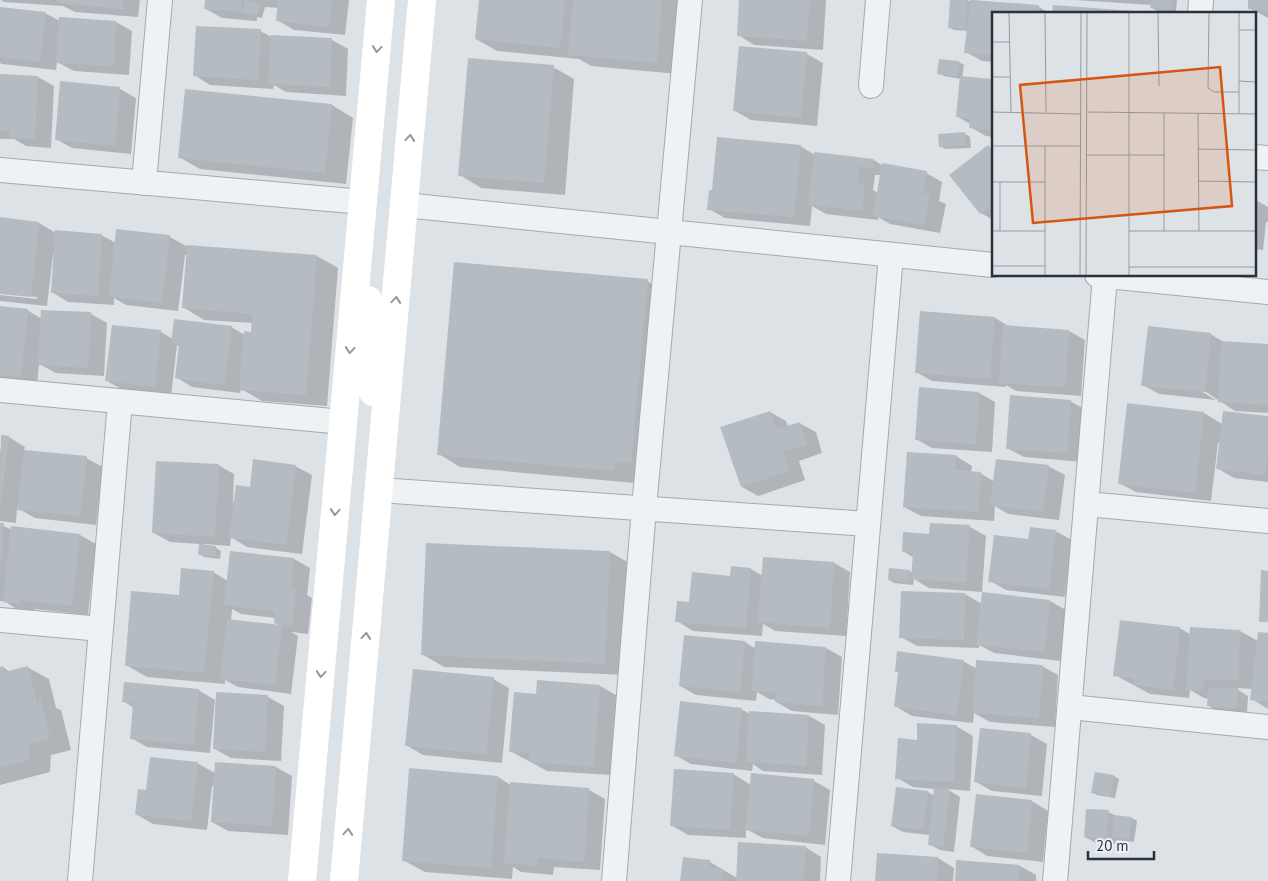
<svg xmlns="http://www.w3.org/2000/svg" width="1268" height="881" viewBox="0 0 1268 881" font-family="'PT Sans',sans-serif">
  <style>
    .shadow { fill: #0003; fill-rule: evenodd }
    .building { fill: #b4bcc2 }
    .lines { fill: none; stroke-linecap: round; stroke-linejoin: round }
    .street-casing { stroke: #a3aaaf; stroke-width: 26 }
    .street { stroke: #eff2f4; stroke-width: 24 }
    .secondary { stroke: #fff; stroke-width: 28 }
    .oneway { stroke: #94989d }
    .inset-road { fill: none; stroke: #959ca2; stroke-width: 1 }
    .view { fill: #d55511; fill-opacity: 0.15; stroke: #d55511; stroke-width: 2.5 }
    .inset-edge { fill: none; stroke: #28323b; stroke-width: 2.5 }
  </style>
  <rect width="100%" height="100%" fill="#dde2e6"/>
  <path class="shadow" d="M1 0H140L138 17 75 12 63 6 4 2Z
    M206 0H349L345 35 294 30 277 20 279 8 265 7 262 18 257 17V21L222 18 206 9Z
    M480 0H684L678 74 591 66 579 59 497 51 476 39Z
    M740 0H826L823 50 754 45 738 35Z
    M952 0H967L971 2 972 0 1039 7 1051 14H993V62L982 61 966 52 968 31 954 30 949 27Z
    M1075 0H1177L1176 12 1157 11 1152 8V5Z
    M1249 0H1268V18L1249 8Z
    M0 8 45 13 60 21 116 22 132 31 129 75 74 71 57 62 56 70 2 64 0 63Z
    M260 31 272 37V36L332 40 348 49 346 96 286 92 274 85 273 89 210 85 194 75Z
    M807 54 823 63 817 126 751 120 735 111Z
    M940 60 959 62 964 65 962 78 993 80V137L986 136 970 127V124L958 117 961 79 944 76 939 73Z
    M553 67 574 79 565 195 481 188 460 175Z
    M0 75 38 77 54 86 51 148 26 146 14 139H0Z
    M61 82 120 89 136 98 131 154 72 148 56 139Z
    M332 105 353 118 346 184 200 169 179 157Z
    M965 134 970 137 971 148 945 149 940 146Z
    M800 146 815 155 874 160 883 166 926 173 942 182 939 201 946 204 940 233 890 224 878 217V220L826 214 812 206 810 226 725 218 709 209ZM875 175H881L878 193 873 190Z
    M988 146 993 149V220L981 213 951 175Z
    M1254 199 1268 207V222H1266L1263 250 1254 249Z
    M0 218 39 223 56 233 101 235 116 243 170 237 188 247 317 256 338 268 327 406 262 401 241 389 240 393 192 387 176 377 180 347 177 345 171 396 123 390 107 381 113 326 161 332 173 339 231 327 245 335 252 333 253 323 204 320 183 307 187 255H185L178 311 126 305 114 298V305L68 302 52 292 55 254H53L47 306 0 301V295L37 299V297L0 293Z
    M647 281 668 293 635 483 460 467 439 454Z
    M0 308 27 310 42 319 43 311 91 314 107 323 104 376 56 373 39 364 37 386 0 382Z
    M995 318 1010 327 1069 331 1085 340 1081 396 1016 391 1006 385V387L932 381 916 372Z
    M1210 334 1224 342 1268 345V413L1235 411 1200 388 1199 390 1216 400 1159 394 1143 385Z
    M979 393 995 402 992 452 932 448 916 439Z
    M1070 401 1086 410 1083 462 1024 457 1007 448Z
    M1129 404 1204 413 1222 424 1268 417V482L1234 478 1217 468 1220 443H1218L1211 501 1136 492 1119 483Z
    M770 412 786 421 788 427 799 423 816 432 822 453 799 461 805 480 758 496 742 487Z
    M2 437H9L25 447 24 451 86 458 103 467 96 525 35 518 17 508 16 523 0 521V453Z
    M956 456 972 466 971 473H980L995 482 1048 466 1065 475 1059 520 1008 514 995 506 994 521 921 516 904 507Z
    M218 465 234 474 233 502 295 466 312 475 302 554 247 547 231 537 230 546 204 544V546L216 548 221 551 220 559 204 557 199 554 200 544 170 542 154 533Z
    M0 524 12 530 80 535 96 544 88 615 35 609V612L20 611 4 601H0Z
    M970 527 986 536 982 592 929 588 914 579 913 585 894 583 889 580 909 571 913 573 914 558 903 551 930 535Z
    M1055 531 1072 540 1065 597 1006 590 990 581Z
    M610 552 631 564 626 675 444 667 422 654Z
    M764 558 834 563 850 572 846 636 775 631 763 624 762 636 693 631 677 621 691 603 731 577 751 569 763 576Z
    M294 559 310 568 307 595 312 598 308 634 291 632 298 636 291 694 238 687 225 680V684L147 677 126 665 180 597 213 572 228 581ZM232 609 241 614 276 618 275 623 283 627 231 621Z
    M965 594 982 604 983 594 1050 601 1066 610 1061 661 994 653 979 645V648L917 646 901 637Z
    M1179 628 1190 634 1191 628 1240 631 1258 641 1268 634V709L1252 699 1253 689 1235 688 1248 696 1247 713 1219 712 1209 706V699L1204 698 1190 690 1189 698 1150 694 1115 675Z
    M745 642 756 649V643L826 648 842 657 838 715 792 711 776 702V700L769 699 757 692 756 701 696 695 680 686Z
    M963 661 977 669 1042 666 1058 675 1055 727 990 722 974 713 973 723 912 716 895 706 900 673 896 671Z
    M3 667 10 672 27 667 49 679 56 708 61 710 71 750 51 755 50 772 0 785V668Z
    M493 679 509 688 502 763 423 755 406 745Z
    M600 686 616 695 610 775 547 771 510 751 538 695Z
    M198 690 215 700 210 753 147 747 131 738 134 708 123 701Z
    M268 697 284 706 281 761 231 758 215 749Z
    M741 709 750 714 809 716 825 725 822 775 763 771 753 764 752 771 691 764 675 755Z
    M956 726 973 736 970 791 947 789 960 797 954 852 940 850 929 844 930 835 903 832 892 826 928 792 934 796 935 789 913 787 897 778 918 741Z
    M981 730 1031 735 1047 744 1042 796 992 791 976 782Z
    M197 763 215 773 276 767 292 776 288 835 228 831 212 822 214 786H212L207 830 153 824 136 814 147 791Z
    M733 774 751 785 753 774 814 781 830 790 825 845 763 838 746 829V838L688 835 671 825Z
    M1114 776 1119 779 1115 798 1097 795 1092 792Z
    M498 777 511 785 589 790 605 799 600 870 554 867 553 875 521 872 513 867 512 879 425 872 403 860Z
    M977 795 1032 801 1048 811 1043 862 987 856 971 846Z
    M1108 812 1116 816 1132 818 1137 821 1134 842 1117 840V844L1096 843 1085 837Z
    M805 847 821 857 820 881H681L710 862 737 878Z
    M878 854 938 858 954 868 953 881H876Z
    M957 862 1020 866 1036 875V881H956Z"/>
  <path class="building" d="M57 0H123V9L57 3Z
    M205 0H241V12L204 9Z
    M245 0 260 4 257 16 241 12Z
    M278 0H332L329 27 276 21Z
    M479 0H565L560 48 475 39Z
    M573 0H662L657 63 568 55Z
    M739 0H810L807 41 737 36Z
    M950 0H967L965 29 948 28Z
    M970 0 1039 5 1038 14H993V55L964 53Z
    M1151 0H1172L1171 10 1150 8Z
    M1248 0H1268V10L1248 9Z
    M1053 5 1134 11V14H1052Z
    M0 7 46 12 40 62 0 57Z
    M59 17 116 21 114 66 56 63Z
    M196 26 261 29 258 80 193 76Z
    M271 35 332 38 330 87 268 84Z
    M739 46 807 52 801 118 733 111Z
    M468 58 554 65 544 183 458 176Z
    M939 59 959 61 957 77 937 74Z
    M0 74 38 76 35 139 9 138V131H0Z
    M960 76 993 79V130L969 128 970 119 956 117Z
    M60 81 120 87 115 146 55 140Z
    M185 89 332 104 325 173 178 158Z
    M965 132 966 145 939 147 938 134Z
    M717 137 801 145 794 217 707 210 709 190H712Z
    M988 145 993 151V204L980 214 949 175Z
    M814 152 874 159 873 168 859 166 857 183 865 184 862 211 808 205Z
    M882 163 927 171 923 193 930 194 924 225 873 216Z
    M0 217 39 222 31 297 0 294Z
    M116 229 170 235 162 303 109 297Z
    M55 230 102 234 98 296 51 293Z
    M187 245 317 255 306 395 239 390 244 331 251 332 252 314 182 308Z
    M454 262 648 279 631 463 615 462V471L437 455Z
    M0 306 28 309 21 377 0 375Z
    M41 310 91 312 88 368 38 365Z
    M920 311 995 317 990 379 915 373Z
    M174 319 232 326 224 385 175 378 179 344 171 343Z
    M112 325 161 330 155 387 105 381Z
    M1003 325 1069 330 1065 387 999 383Z
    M1148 326 1211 333 1205 392 1141 386Z
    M1221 341 1268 344V405L1218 402Z
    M919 387 979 392 976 444 915 440Z
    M1010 395 1071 400 1067 453 1006 449Z
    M1127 403 1204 412 1195 493 1118 484Z
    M770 411 776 429 800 422 807 444 783 452 790 471 741 487 720 427Z
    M1223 411 1268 416V447L1265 475 1216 469Z
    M1 435 9 436 1 502H0Z
    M24 450 87 456 80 516 17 510Z
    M907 452 956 455 955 470 981 472 978 512 903 507Z
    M253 459 296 465 286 545 229 538 236 485 250 487Z
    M996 459 1049 465 1043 512 990 505Z
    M156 461 219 464 215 537 152 533Z
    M0 523H4L1 562H0Z
    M930 523 970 525 966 583 911 579 913 553 902 552 903 532 929 534Z
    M11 526 80 534 72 606 19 600V604L3 602Z
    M1030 527 1056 530 1049 589 988 582 994 535 1028 539Z
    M426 543 610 551 605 664 421 655Z
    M199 544 216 546 215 557 198 555Z
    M230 551 294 558 291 587H296L292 626 274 623 275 611 224 605Z
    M763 557 834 562 830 628 758 622Z
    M731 566 751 568 746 628 675 622 677 601 689 602 692 572 730 576Z
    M181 568 214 571 204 673 125 666 131 591 179 595Z
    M889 568 910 570 908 582 888 580Z
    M1261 570 1268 571V622H1259Z
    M901 591 965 593 964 640 899 638Z
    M982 592 1050 600 1045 652 976 645Z
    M227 619 282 625 275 685 220 679Z
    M1120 620 1180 627 1173 690 1133 685 1134 678 1113 676Z
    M1190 627 1240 630 1238 681 1204 679 1203 690H1186Z
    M1258 632 1268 633V702L1250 700Z
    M684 635 745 641 740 692 679 686Z
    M755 641 826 647 822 706 775 702V693L752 691Z
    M897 651 964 660 957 715 894 707 898 672H895Z
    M976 660 1043 665 1039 718 973 713Z
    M3 666 4 672 28 666 38 707 40 696 50 738 30 744 29 760 0 768V667Z
    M413 669 494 677 486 754 405 746Z
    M537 680 600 685 594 767 530 762V753L509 752 514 692 536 694Z
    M124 682 199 689 194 745 130 739 133 703 122 702Z
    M1208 688H1238L1237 708 1207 706Z
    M216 692 268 695 265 752 213 749Z
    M680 701 742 708 736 763 674 756Z
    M749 711 809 715 806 766 746 762Z
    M917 723 957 725 954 782 895 779 898 738 917 740Z
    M980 728 1031 733 1026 788 974 782Z
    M150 757 198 762 191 821 135 815 138 789 146 790Z
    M215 762 276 766 272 826 211 822Z
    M409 768 498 776 491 868 402 861Z
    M674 769 734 773 730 830 670 826Z
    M1095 772 1114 775 1110 796 1091 793Z
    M751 773 814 779 809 836 745 830Z
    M510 782 589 788 584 862 538 858 537 866 504 863Z
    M896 787 928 791 923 830 891 826Z
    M934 788 950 790 943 847 928 845Z
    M976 794 1032 800 1027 853 970 847Z
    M1086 809 1109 810 1106 839 1084 837Z
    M1114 815 1132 817 1129 840 1112 837Z
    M738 842 806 846 803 881H736Z
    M877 853 938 857 937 881H875Z
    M683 857 710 860V867L723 869 722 881H680Z
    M956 860 1020 865 1019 881H955Z"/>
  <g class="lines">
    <g class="street-casing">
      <path id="street" d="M1200 14 1201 0
        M871 86 878 0
        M1254 157 1268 158
        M0 170 363 202
        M144 183 160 0
        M404 205 993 265
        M1097 275 1268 292
        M0 390 343 422
        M379 490 868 524
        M1087 504 1268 521
        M0 620 101 629
        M1070 707 1268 727
        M80 881 120 401
        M614 881 644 508 690 0
        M838 881 891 255
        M1055 881 1105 276"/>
    </g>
    <use href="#street" class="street"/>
    <path class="secondary" d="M368 300 373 392
      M302 881 381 0
      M344 881 422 0"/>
  </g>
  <defs><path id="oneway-chevron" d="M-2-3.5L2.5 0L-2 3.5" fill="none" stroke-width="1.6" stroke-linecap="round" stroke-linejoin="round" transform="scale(1.25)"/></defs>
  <g class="oneway">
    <use href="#oneway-chevron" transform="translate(377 49) rotate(95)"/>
    <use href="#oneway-chevron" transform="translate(410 138) rotate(-85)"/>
    <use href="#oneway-chevron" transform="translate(396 300) rotate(-85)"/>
    <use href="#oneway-chevron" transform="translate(350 350) rotate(95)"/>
    <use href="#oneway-chevron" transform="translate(335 512) rotate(95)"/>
    <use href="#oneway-chevron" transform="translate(366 636) rotate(-85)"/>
    <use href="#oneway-chevron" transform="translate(321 674) rotate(95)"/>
    <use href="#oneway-chevron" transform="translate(348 832) rotate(-85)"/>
  </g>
  <g transform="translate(992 12)">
    <rect width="264" height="264" fill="#dde2e6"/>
    <path class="inset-road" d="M17 1 19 100M53 1 54 100M137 1V263M166 1 167 74M217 1 216 76 222 80H247M247 1V102M247 18H264M0 30H18M0 65H18M247 69 264 70M0 100 89 102M95 100 264 102M172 101V219M206 101 207 219M0 134H88M53 134V263M206 137 264 138M94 143H172M206 169 264 170M0 170H53M8 170V219M0 219H53M137 219H264M0 254H53M137 255H264M88 263 89 1M94 263 95 1"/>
    <path class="view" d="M228 55 240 194 41 211 28 73Z"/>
    <rect width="264" height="264" class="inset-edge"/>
  </g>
  <path d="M1088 851v8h66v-8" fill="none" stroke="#28323b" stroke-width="2.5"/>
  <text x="1096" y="851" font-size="15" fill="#28323b" stroke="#ecf0f4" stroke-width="4" paint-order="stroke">20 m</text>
</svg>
